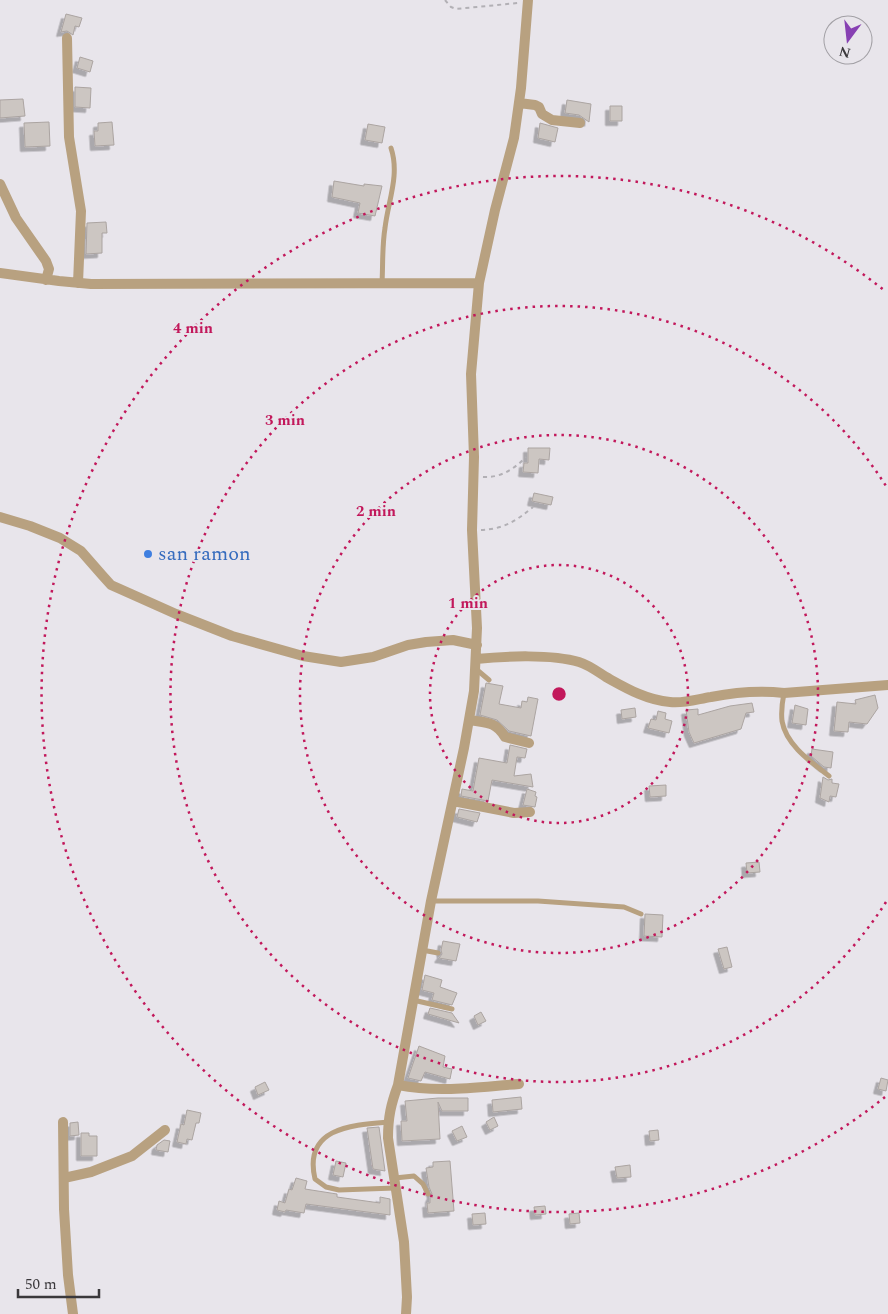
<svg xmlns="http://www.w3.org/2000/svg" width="888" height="1314" viewBox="0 0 888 1314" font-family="Spectral,serif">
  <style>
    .building { fill: #ccc6c2; stroke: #aba4a1; filter: url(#shadow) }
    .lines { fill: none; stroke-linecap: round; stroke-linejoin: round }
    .path { stroke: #b2b0b5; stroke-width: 2; stroke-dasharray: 4 4; stroke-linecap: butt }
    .lane { stroke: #b8a180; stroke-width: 5 }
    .street { stroke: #b8a180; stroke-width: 10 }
    .ring { fill: none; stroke: #c2185b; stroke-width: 2.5; stroke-dasharray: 2.5 5 }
    .shop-dot { fill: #3f7fe0; stroke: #e8e5eb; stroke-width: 2 }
    .labels { text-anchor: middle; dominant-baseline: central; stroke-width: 4; stroke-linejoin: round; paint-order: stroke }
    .shop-label { font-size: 20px; fill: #366cbe; stroke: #e8e5eb; text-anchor: start }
    .centre { fill: #c2185b; stroke: #e8e5eb; stroke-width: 2.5 }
    .ring-label { font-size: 15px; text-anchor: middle; font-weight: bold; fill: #c2185b; stroke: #e8e5eb; stroke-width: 4; stroke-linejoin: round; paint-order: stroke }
  </style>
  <defs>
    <filter id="shadow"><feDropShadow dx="-4.5" dy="4.5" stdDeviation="0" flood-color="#0004"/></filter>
  </defs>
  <rect width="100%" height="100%" fill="#e8e5eb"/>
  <path class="building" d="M66 14 82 18 79 27 75 26 73 35 67 31 61 32Z
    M80 57 93 61 90 72 77 68Z
    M75 87 91 88 90 108 75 107Z
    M23 99 25 116 0 118V100Z
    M567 100 591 104 589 122 579 115 565 113Z
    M610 106H622V121H610Z
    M49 122 50 146 25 147 24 123Z
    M112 122 114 145 95 146 94 131H98V123Z
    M540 123 558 128 555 142 538 138Z
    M368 124 385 127 382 143 365 140Z
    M334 181 364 186V184L382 186 375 216 358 213 360 203 332 197Z
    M106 222 107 233H102V253L86 254 87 223Z
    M528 448H550L549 460 539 459 538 473 523 472 524 463H528Z
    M534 493 553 497 551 505 532 501Z
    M486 683 503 686 499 704 521 708 522 701 527 702 528 697 538 699 531 736 509 731 497 720 480 715Z
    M875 695 878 708 867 724 849 722 848 732 834 731 837 702 856 704 855 700Z
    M752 703 754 712 746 713 741 729 694 743 689 732 686 710 698 709V715L730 706Z
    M795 705 808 709 806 725 792 723Z
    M635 708 636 717 622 719 621 710Z
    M658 711 666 713 665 719 672 721 669 733 648 728 651 719 656 720Z
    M510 745 527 749 525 758 517 757 514 776 531 774 533 787 492 780 488 801 461 796 462 789 473 791 479 758 507 763Z
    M812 749 833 752 831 768 824 767 811 756Z
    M823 777 828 780 832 779V783L839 784 836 797 830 796 829 802 820 798Z
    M666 785V796L650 797 649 786Z
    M527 789 536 792 535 796 537 797 535 807 523 805Z
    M459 809 480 813 477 822 457 817Z
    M759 862 760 872 747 873 746 863Z
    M645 914 663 915 662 937 644 936Z
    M443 941 460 944 456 961 439 958 442 954 441 950Z
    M727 947 732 967 724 969 718 949Z
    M425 975 442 980 440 987 457 993 452 1005 432 1000 434 993 422 990Z
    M430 1008 452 1013 459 1023 428 1014Z
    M481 1012 486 1021 478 1025 474 1016Z
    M419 1046 445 1056 443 1067 452 1069 450 1079 425 1072 421 1081 408 1078Z
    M881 1078 888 1080 886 1091 878 1089Z
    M265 1082 269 1090 258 1095 255 1087Z
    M521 1097 522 1109 493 1112 492 1100Z
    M438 1098H468V1111H442L438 1102 440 1139 402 1141 401 1121H407L405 1101Z
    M187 1110 201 1113 199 1123H196L192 1140 187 1139 186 1144 177 1142 181 1124 184 1125Z
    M494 1117 498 1126 490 1130 486 1122Z
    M78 1122 79 1135 70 1136V1123Z
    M462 1126 467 1137 457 1141 452 1131Z
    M379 1127 385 1171 373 1169 367 1128Z
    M658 1130 659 1140 650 1141 649 1131Z
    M81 1133H89V1136H97V1156H81Z
    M164 1140 170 1141 168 1152 156 1150 157 1145Z
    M336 1161 346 1163 343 1177 333 1175Z
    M450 1161 454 1211 428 1213 427 1203H430V1198L432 1194 429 1187 426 1168 433 1167V1162Z
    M630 1165 631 1177 617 1178 615 1167Z
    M296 1178 307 1181 305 1189 337 1194V1197L380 1203V1197L390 1199V1215L306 1204 304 1213 286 1210 285 1212 277 1210 279 1201 285 1203 289 1189 292 1190Z
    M545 1206 546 1214 535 1215 534 1207Z
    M485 1213 486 1224 473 1225 472 1214Z
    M579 1213 580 1223 570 1224 569 1214Z"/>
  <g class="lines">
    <path class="path" d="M445 0 451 7 456 9 518 3
      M483 477C501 478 514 469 526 457
      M481 530C504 529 516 521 533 507"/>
    <path class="lane" d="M382 283C383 265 382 246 385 228 388 201 400 175 391 148
      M476 669 489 680
      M784 693C782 703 781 712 782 721 786 745 811 762 829 776
      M431 901H538L624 907 641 914
      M422 950 438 953
      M413 1000 452 1009
      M388 1122C351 1125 303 1128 315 1179L326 1187 339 1190 395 1188
      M395 1178 414 1176 423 1184 428 1194"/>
    <path class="street" d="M67 38 69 137 81 211 78 283
      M519 103 535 105 539 107 542 114 552 120 580 123
      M0 184 16 218 46 261 49 269 46 280
      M0 273 59 281 91 284 479 283 471 374 474 457 472 530 477 628 474 691 464 748 431 901 398 1085C391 1104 388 1117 388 1138L404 1242 407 1297 406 1314
      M479 283 495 210 514 138 521 88 528 0
      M0 517 30 526 60 538 81 551 102 575 111 585 120 589 176 614 232 636 303 656 341 662 373 657 408 645 426 642 453 640 477 645
      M476 659C505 656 552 654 579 662 589 665 598 672 606 677 626 688 646 700 670 702 683 704 698 699 711 697 736 692 759 690 784 693L888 685
      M469 720C486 723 495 721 505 737L529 743
      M453 801 514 813 530 812
      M398 1085C439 1093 477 1087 519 1084
      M63 1122 64 1209 68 1275 73 1314
      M64 1178 91 1172 132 1156 165 1130"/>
  </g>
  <g class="ring">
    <circle cx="559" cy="694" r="129"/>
    <circle cx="559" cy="694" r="259"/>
    <path d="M886 902A388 388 0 1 1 886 486"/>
    <path d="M885 1097A518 518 0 1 1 885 291"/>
  </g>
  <circle class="shop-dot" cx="148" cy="554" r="5"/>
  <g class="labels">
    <g class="shop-label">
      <text x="158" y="554">san ramon</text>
    </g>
  </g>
  <circle cx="559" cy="694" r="8" class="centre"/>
  <g class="ring-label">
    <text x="193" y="333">4 min</text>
    <text x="285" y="425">3 min</text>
    <text x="376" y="516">2 min</text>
    <text x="468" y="608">1 min</text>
  </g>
  <g transform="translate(848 40) rotate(195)"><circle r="24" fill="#e8e5eb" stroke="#a2a0a5"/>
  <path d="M0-4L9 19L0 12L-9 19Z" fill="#8740b3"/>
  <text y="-8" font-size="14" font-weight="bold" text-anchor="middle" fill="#3a383b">N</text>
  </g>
  <path d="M18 1289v8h81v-8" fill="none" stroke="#3a383b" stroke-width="2.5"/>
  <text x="25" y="1289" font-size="15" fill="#3a383b" stroke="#e8e5eb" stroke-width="4" paint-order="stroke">50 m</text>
</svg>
